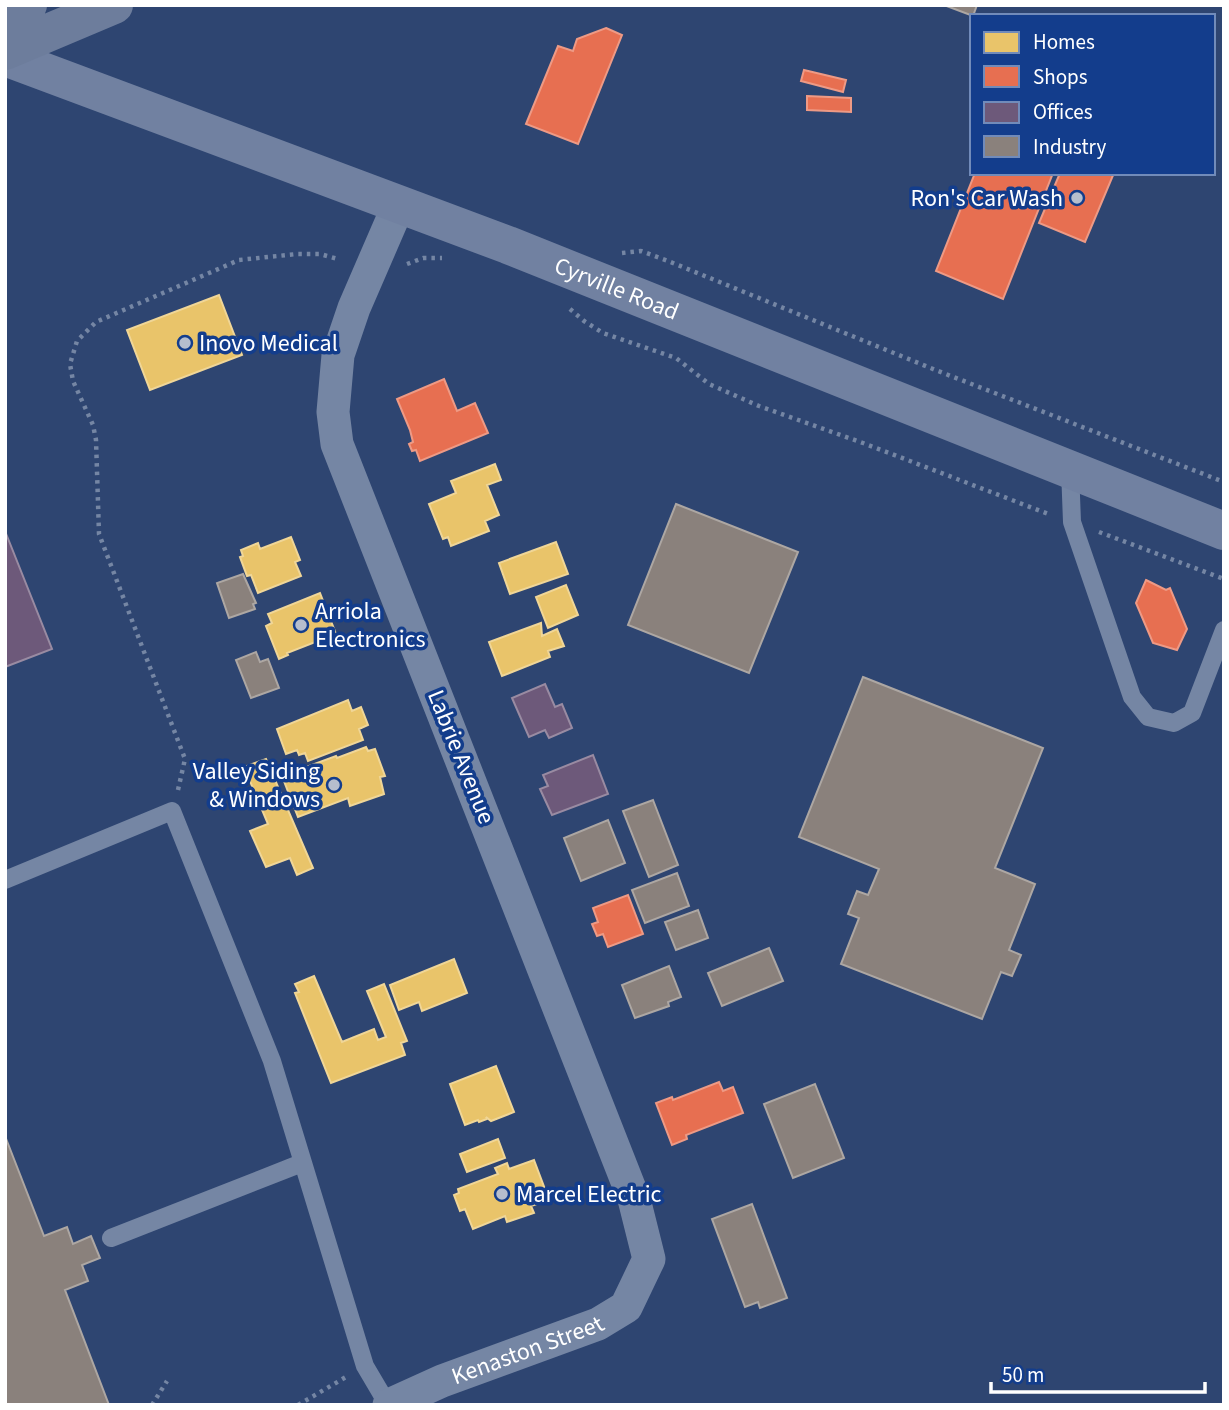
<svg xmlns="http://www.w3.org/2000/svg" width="1229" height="1410" viewBox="0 0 1229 1410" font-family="'Source Sans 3',sans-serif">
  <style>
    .homes { fill: #e9c46a; stroke: #f0d697; stroke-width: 2 }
    .shops { fill: #e76f51; stroke: #ee9a85; stroke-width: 2 }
    .offices { fill: #6d597a; stroke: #998ba2; stroke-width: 2 }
    .industry { fill: #8a817c; stroke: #ada7a3; stroke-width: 2 }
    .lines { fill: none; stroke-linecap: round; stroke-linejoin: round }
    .path { stroke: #7586a4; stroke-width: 4.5; stroke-dasharray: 3.5 5; stroke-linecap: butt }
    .lane { stroke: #7586a4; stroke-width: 18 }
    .street { stroke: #7586a4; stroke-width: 33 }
    .secondary { stroke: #7181a1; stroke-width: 38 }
    .highway { stroke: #6d7d9c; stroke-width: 38 }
    .poi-dot { fill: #b6becd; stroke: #133d8c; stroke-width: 2.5 }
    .labels { text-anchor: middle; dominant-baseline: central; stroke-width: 7; stroke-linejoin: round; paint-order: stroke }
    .poi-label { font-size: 24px; fill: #fff; stroke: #133d8c; text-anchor: start }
    .street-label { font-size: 24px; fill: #fff; stroke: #133d8c }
  </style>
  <rect width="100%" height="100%" fill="#2e4571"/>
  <path class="homes" d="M219 295 242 355 150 390 127 330Z
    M495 464 501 480 487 485 499 515 485 521 489 531 451 546 448 537 443 539 429 504 456 493 451 481Z
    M291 537 300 560 295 562 301 576 258 593 251 575 247 576 240 557 243 556 241 550 258 543 260 549Z
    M556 542 568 574 510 594 499 563Z
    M566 585 578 615 548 628 536 597Z
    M320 593 336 634 287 653 288 655 279 659 266 626 272 623 268 614Z
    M541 623 542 636 557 629 564 646 548 651 550 657 502 676 489 642Z
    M348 700 352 711 361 707 368 725 359 729 363 740 308 761 305 753 299 755 297 750 286 754 277 729Z
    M366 747 368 751 375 749 385 776 380 777 384 794 350 806 348 798 298 817 282 776 336 756 337 758Z
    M266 759 313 868 297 875 290 858 266 867 250 831 268 824 244 767Z
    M454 959 467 993 422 1011 419 1002 399 1010 390 985Z
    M314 976 342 1042 374 1029 378 1040 386 1037 367 991 384 984 407 1041 401 1043 405 1055 331 1083 295 993 299 992 295 984Z
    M496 1066 514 1112 491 1121 486 1117 487 1119 479 1122 478 1120 465 1125 450 1084Z
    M498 1139 505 1158 467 1172 460 1154Z
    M534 1160 549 1200 531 1206 534 1213 507 1222 505 1216 473 1229 465 1209 460 1211 454 1195 459 1193 458 1189 498 1174 495 1168 507 1163 509 1169Z"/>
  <path class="shops" d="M606 28 622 35 578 144 526 124 558 46 573 51 577 39Z
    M804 70 846 80 843 92 801 81Z
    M807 96 851 98V112L807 110Z
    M975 173H1053L1003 299 936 271Z
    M1060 173H1114L1085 242 1039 223Z
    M444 379 457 411 475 403 488 433 420 461 416 450 412 451 409 444 413 442 410 430 397 399Z
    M1146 580 1166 590 1170 588 1187 629 1177 650 1153 643 1136 603Z
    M628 895 643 934 608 947 603 934 597 936 592 924 598 922 593 908Z
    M719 1082 723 1091 733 1087 743 1113 686 1135 687 1139 672 1145 656 1103 672 1097 673 1100Z"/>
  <path class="offices" d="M5 531 52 649 5 667Z
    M545 684 555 707 562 704 572 728 549 738 545 730 529 737 512 698Z
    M593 755 608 794 552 815 540 789 548 786 543 775Z"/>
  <path class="industry" d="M944 5H977L973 16Z
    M676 504 798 552 749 673 628 625Z
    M243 574 256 603 253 604 255 609 229 618 217 583Z
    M256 652 260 662 268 659 279 688 251 698 236 660Z
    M863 677 1043 748 995 868 1035 884 1009 950 1021 955 1012 976 1001 972 982 1019 841 964 859 918 848 914 857 891 868 895 879 869 799 837Z
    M653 800 678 865 649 877 623 811Z
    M608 820 625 863 581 881 564 838Z
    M677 873 689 906 645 923 632 890Z
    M698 910 708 938 676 950 665 922Z
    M769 948 783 981 722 1006 708 973Z
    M669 966 681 997 668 1002 669 1006 635 1018 622 985Z
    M815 1084 844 1158 793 1178 764 1104Z
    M5 1136 44 1236 67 1227 73 1244 91 1236 100 1258 82 1265 88 1281 65 1290 109 1405H5Z
    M752 1204 787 1298 760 1308 758 1302 745 1307 712 1219Z"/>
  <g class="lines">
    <path class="path" d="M622 253 641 251 668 261 938 371 1224 482
      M407 264 423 258H442
      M570 309 584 321 603 333 676 358 709 384 759 406 863 443 1051 515
      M1099 532 1224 579
      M178 790 185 759 99 534 96 440 93 425 73 381 70 364 77 341 96 322 239 260 297 254H320L338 259
      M152 1405 167 1381
      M298 1405 346 1377"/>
    <path class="lane" d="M1070 469 1072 522 1132 697 1148 717 1174 723 1192 713 1224 630
      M5 880 172 811 272 1061 365 1366 388 1405
      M111 1238 302 1163"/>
    <path class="street" id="s1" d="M389 1405 442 1381 598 1324 626 1307 649 1259 634 1199 337 444 333 412 338 355 354 308 399 204"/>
    <path class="secondary" id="s2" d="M5 57 508 245 1224 531"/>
    <path class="highway" d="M5 18 28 5
      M5 51 114 5"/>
  </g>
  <g class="poi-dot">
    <circle cx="1077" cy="198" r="7"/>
    <circle cx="185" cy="343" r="7"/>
    <circle cx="301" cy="625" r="7"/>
    <circle cx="334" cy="785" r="7"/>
    <circle cx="502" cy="1194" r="7"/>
  </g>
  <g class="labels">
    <g class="poi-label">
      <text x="1063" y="198" text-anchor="end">Ron's Car Wash</text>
      <text x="199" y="343">Inovo Medical</text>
      <text x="315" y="611">Arriola<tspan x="315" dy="28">Electronics</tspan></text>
      <text x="320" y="771" text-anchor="end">Valley Siding<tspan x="320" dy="28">&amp; Windows</tspan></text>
      <text x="516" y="1194">Marcel Electric</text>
    </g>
    <g class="street-label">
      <text stroke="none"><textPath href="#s2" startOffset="654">Cyrville Road</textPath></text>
      <text transform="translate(461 757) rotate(68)">Labrie Avenue</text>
      <text stroke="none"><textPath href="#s1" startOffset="149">Kenaston Street</textPath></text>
    </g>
  </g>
  <rect width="1229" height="1410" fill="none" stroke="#ffffff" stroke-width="14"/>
  <rect x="970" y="14" width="245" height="161" fill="#133d8c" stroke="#718bba" stroke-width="2"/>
  <rect x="984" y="32" width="35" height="21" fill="#e9c46a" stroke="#718bba" stroke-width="2"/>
  <text x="1033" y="49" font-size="21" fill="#ffffff">Homes</text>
  <rect x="984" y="66" width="35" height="21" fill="#e76f51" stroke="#718bba" stroke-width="2"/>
  <text x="1033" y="84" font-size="21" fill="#ffffff">Shops</text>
  <rect x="984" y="102" width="35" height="21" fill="#6d597a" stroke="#718bba" stroke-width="2"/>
  <text x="1033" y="119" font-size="21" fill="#ffffff">Offices</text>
  <rect x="984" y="136" width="35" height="21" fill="#8a817c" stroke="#718bba" stroke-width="2"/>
  <text x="1033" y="154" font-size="21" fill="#ffffff">Industry</text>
  <path d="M991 1382v10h214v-10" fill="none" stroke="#ffffff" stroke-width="3.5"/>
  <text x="1002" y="1382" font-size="21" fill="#ffffff" stroke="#133d8c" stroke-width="5" paint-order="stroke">50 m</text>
</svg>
